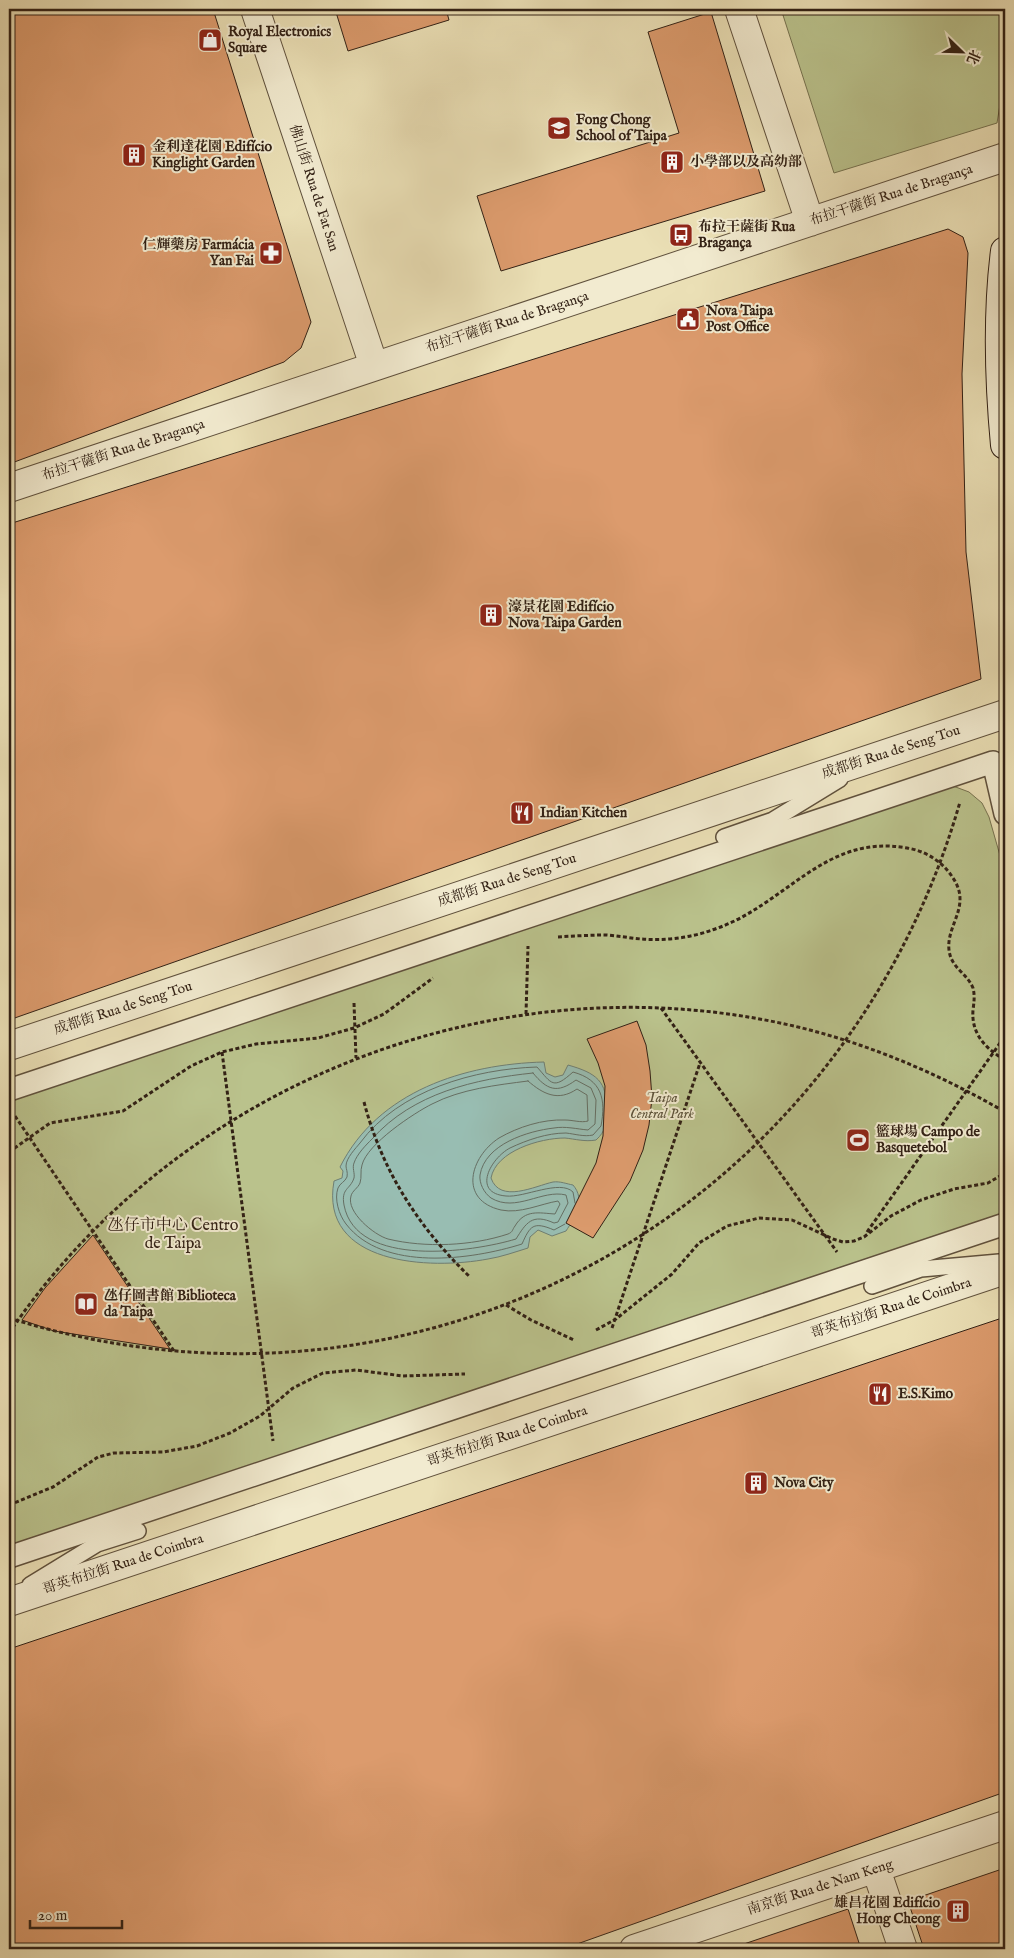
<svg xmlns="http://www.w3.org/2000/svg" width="1014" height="1958" viewBox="0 0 1014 1958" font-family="'IM FELL English','Noto Serif SC',serif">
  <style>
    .green { fill: #bac28c; stroke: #767250 }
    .water { fill: #98bdb2; stroke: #6f7f73 }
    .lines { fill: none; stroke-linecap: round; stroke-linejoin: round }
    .shore { stroke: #656f64; stroke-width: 1 }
    .building { fill: #dc9b6d; stroke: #322115 }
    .service-casing { stroke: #60513d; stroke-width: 18 }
    .pedestrian-casing { stroke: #60513d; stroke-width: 24 }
    .minor-casing { stroke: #60513d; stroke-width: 30 }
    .secondary-casing { stroke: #322115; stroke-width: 30 }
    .path { stroke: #322115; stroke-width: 3; stroke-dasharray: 4 2.5; stroke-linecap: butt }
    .service { stroke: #f2ebd0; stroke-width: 15 }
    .pedestrian { stroke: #f2ebd0; stroke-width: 21 }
    .minor { stroke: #f2ebd0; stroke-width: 28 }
    .secondary { stroke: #f2ebd0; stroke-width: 28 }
    .labels { text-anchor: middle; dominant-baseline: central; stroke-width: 4; stroke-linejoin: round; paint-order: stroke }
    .poi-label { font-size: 14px; font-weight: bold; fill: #322115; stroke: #f2ebd0; text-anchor: start }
    .street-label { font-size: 14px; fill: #322115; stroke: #f2ebd0 }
    .park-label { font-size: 14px; font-style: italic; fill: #5b5139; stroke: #f2ebd0 }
    .quarter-label { font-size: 16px; fill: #322115; stroke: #f2ebd0 }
  </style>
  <rect width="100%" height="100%" fill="#ebe0b6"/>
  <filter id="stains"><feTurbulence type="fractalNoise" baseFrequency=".004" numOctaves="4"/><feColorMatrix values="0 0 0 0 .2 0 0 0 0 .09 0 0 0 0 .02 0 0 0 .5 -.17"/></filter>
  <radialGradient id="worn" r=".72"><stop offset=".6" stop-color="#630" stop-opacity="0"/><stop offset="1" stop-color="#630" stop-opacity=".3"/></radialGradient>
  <path class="green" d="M781 9H1005V74L997 123 834 173Z
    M953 786 969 792 982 803 989 817 1005 873V1220L9 1553V1094Z"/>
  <path class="water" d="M544 1062 546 1073 555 1077 563 1075 568 1065C596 1073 608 1081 606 1111 606 1124 606 1131 596 1140 585 1142 575 1139 565 1138 540 1138 496 1151 491 1178 500 1204 535 1186 553 1182 560 1181 567 1184 573 1185 586 1200 575 1217 566 1231L552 1236 538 1230 530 1237 528 1248C515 1252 501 1257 488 1259 430 1270 319 1265 334 1181L342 1178 343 1171 340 1167C378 1091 465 1064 544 1062Z"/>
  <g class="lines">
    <path class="shore" d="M533 1073C547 1090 557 1094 576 1080L591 1088 596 1100 595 1124 588 1130C577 1129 565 1126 554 1128 528 1131 485 1144 480 1175 479 1183 484 1193 491 1198 516 1213 542 1189 566 1195L568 1203 558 1222 554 1223C532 1213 526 1223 516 1239 473 1252 356 1269 344 1205 341 1188 350 1190 354 1178 355 1173 352 1168 354 1163 357 1154 366 1145 372 1139 413 1093 475 1079 533 1073Z
      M528 1081C543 1094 558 1102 577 1089L587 1095 588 1121C581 1123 573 1120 565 1120 543 1119 518 1127 499 1138 470 1157 458 1200 501 1210 520 1214 540 1204 558 1201L560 1204 555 1214C539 1213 525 1209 515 1226 512 1230 513 1232 508 1234 472 1246 425 1248 388 1239 374 1235 346 1212 351 1196 352 1191 358 1188 360 1183 362 1177 360 1171 362 1165 367 1144 414 1113 432 1104 461 1089 497 1085 528 1081Z
      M565 1224 554 1230C533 1221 530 1226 522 1244 471 1260 383 1272 346 1224 339 1215 334 1199 338 1188 340 1183 345 1182 347 1177 348 1172 346 1169 346 1166 346 1158 356 1148 360 1143 399 1090 475 1069 537 1067 552 1084 553 1090 573 1072 602 1080 606 1099 601 1126L593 1135C584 1137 575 1134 566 1133 547 1133 527 1140 510 1148 491 1158 471 1193 506 1196 524 1198 560 1179 573 1192L575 1203"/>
  </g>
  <path class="building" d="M9 9H213L311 322 301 348 284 362 9 464Z
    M335 9H446L449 20 348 51Z
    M711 12 765 191 501 271 477 196 679 133 648 32Z
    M948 229 963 237 968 253 962 374 966 552 981 679 9 1020V524Z
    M637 1021 646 1045 650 1071 652 1098 649 1125 643 1150 630 1181 593 1238 566 1223 596 1163 603 1136 605 1086 598 1063 587 1039Z
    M93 1235 170 1349 54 1331 22 1320 45 1288Z
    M1005 1317V1792L563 1949H9V1649Z
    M1005 1868V1949H924L908 1901Z
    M848 1909 861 1949H729Z"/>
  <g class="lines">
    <g class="service-casing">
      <path id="service" d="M724 837 773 820 840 779
        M872 1286 921 1269 999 1262
        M30 1585 97 1544 138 1531"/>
    </g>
    <g class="pedestrian-casing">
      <path id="pedestrian" d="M9 1090 993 762 1005 814
        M9 1557 1005 1224"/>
    </g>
    <g class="minor-casing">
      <path id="minor" d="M255 9 374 366
        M739 9 810 222
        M9 488 1005 157
        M9 1046 1005 714
        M9 1602 1005 1270
        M876 1869 903 1949
        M634 1949 1005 1825"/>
    </g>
    <g class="secondary-casing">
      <path id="secondary" d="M1005 251C997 315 999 381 1005 445"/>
    </g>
    <path class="path" d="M558 937C574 936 591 935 607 935 619 936 630 938 641 939 664 941 690 938 712 930 785 907 823 833 907 848 926 851 943 862 953 878 972 906 946 925 949 950 951 968 967 973 973 988 975 996 974 1002 973 1010 971 1034 986 1049 1005 1060
      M354 1003 356 1058
      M661 1008 837 1252
      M526 1014 528 946
      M222 1052 273 1441
      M364 1102C382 1171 419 1228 470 1277
      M15 1116 174 1351
      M9 1152 50 1123 123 1111 191 1066 222 1052 256 1044 318 1038 354 1028 384 1014 433 978
      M867 1232 1005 1036
      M506 1305 531 1320 574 1340
      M9 1318C421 1447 841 1215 960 802
      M612 1328 700 1063
      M596 1330 616 1319 672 1274 699 1243 727 1226 759 1218 792 1220 833 1239 843 1242 854 1241 864 1237 891 1216 921 1200 954 1189 988 1183 1005 1173
      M9 1333C181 1080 504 955 802 1028 874 1046 941 1075 1005 1112
      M9 1505 53 1487 98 1457 114 1453 163 1452 197 1446 230 1433 260 1416 293 1388 323 1373 356 1370 403 1376 465 1374"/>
    <use href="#service" class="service"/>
    <use href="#pedestrian" class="pedestrian"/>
    <use href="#minor" class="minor"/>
    <use href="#secondary" class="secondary"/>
  </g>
  <defs>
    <g id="shop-square" transform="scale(1.25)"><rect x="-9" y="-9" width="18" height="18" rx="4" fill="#8f2418" stroke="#f2ebd0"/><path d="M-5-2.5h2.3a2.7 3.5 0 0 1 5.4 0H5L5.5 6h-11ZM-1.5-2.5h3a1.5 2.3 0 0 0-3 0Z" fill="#fff"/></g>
    <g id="school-square" transform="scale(1.25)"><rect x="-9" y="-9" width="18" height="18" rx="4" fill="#8f2418" stroke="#f2ebd0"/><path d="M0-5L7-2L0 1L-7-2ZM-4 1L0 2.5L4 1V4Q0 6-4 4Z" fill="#fff"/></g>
    <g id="building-square" transform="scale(1.25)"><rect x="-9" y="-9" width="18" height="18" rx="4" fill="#8f2418" stroke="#f2ebd0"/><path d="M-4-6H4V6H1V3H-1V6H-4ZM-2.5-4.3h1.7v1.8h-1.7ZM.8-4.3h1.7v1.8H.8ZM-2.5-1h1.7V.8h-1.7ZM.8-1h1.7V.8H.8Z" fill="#fff"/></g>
    <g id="bus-square" transform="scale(1.25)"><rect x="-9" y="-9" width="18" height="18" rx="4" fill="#8f2418" stroke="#f2ebd0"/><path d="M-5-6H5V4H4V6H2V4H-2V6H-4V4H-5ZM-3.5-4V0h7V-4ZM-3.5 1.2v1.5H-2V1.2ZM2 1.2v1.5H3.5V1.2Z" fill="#fff"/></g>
    <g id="pharmacy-square" transform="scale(1.25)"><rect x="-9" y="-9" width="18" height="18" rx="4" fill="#8f2418" stroke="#f2ebd0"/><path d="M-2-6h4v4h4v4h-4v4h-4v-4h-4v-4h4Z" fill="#fff"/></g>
    <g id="civic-square" transform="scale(1.25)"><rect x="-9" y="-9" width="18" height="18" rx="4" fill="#8f2418" stroke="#f2ebd0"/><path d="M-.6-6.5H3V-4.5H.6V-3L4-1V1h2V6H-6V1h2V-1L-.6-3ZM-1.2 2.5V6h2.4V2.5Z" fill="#fff"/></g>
    <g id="restaurant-square" transform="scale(1.25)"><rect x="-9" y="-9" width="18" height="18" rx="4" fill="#8f2418" stroke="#f2ebd0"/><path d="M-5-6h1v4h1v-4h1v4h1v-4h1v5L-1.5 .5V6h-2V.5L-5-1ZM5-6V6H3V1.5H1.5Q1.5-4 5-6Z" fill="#fff"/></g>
    <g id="stadium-square" transform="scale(1.25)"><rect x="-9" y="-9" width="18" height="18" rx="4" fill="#8f2418" stroke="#f2ebd0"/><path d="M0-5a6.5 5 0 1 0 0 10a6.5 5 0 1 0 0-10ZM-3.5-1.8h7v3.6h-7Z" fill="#fff"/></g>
    <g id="library-square" transform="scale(1.25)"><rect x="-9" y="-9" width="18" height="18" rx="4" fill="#8f2418" stroke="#f2ebd0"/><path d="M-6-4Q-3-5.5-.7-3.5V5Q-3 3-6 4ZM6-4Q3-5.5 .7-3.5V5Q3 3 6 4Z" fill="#fff"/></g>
  </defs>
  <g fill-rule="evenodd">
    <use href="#shop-square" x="210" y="40"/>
    <use href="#school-square" x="559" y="128"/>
    <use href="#building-square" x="134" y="155"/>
    <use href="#building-square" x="672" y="162"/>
    <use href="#bus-square" x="681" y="235"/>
    <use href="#pharmacy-square" x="271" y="253"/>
    <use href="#civic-square" x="688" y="319"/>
    <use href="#building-square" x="491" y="615"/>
    <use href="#restaurant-square" x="522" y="813"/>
    <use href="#stadium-square" x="858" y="1140"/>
    <use href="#library-square" x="86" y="1304"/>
    <use href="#restaurant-square" x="880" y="1394"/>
    <use href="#building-square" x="756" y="1483"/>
    <use href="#building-square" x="958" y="1911"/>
  </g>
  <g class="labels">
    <g class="poi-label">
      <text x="228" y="32">Royal Electronics<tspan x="228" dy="16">Square</tspan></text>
      <text x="576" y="120">Fong Chong<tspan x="576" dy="16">School of Taipa</tspan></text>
      <text x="152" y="147">金利達花園 Edifício<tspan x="152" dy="16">Kinglight Garden</tspan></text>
      <text x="690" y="162">小學部以及高幼部</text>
      <text x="698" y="227">布拉干薩街 Rua<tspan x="698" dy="16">Bragança</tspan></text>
      <text x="254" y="245" text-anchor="end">仁輝藥房 Farmácia<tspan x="254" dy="16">Yan Fai</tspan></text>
      <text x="706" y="311">Nova Taipa<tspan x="706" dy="16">Post Office</tspan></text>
      <text x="508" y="607">濠景花園 Edifício<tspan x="508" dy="16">Nova Taipa Garden</tspan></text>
      <text x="540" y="813">Indian Kitchen</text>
      <text x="876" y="1132">籃球場 Campo de<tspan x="876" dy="16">Basquetebol</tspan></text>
      <text x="104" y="1296">氹仔圖書館 Biblioteca<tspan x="104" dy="16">da Taipa</tspan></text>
      <text x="898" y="1394">E.S.Kimo</text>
      <text x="774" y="1483">Nova City</text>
      <text x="940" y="1903" text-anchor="end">雄昌花園 Edifício<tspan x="940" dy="16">Hong Cheong</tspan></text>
    </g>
    <g class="street-label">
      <text transform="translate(314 188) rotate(72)">佛山街 Rua de Fat San</text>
      <text transform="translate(891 195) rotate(-18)">布拉干薩街 Rua de Bragança</text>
      <text transform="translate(507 322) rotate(-18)">布拉干薩街 Rua de Bragança</text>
      <text transform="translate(123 450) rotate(-18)">布拉干薩街 Rua de Bragança</text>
      <text transform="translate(891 752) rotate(-18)">成都街 Rua de Seng Tou</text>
      <text transform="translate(507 880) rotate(-18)">成都街 Rua de Seng Tou</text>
      <text transform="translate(123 1008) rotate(-18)">成都街 Rua de Seng Tou</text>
      <text transform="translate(891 1308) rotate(-18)">哥英布拉街 Rua de Coimbra</text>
      <text transform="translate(507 1436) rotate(-18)">哥英布拉街 Rua de Coimbra</text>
      <text transform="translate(123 1564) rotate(-18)">哥英布拉街 Rua de Coimbra</text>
      <text transform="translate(820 1887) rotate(-18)">南京街 Rua de Nam Keng</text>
    </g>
    <g class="park-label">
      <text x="662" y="1098">Taipa<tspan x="662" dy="16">Central Park</tspan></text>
    </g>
    <g class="quarter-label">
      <text x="173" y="1226">氹仔市中心 Centro<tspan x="173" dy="18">de Taipa</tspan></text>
    </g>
  </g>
  <rect width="1014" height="1958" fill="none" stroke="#ebe0b6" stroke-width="30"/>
  <rect x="10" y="10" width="994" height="1938" fill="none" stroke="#322115" stroke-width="2.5"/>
  <rect x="15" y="15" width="984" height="1928" fill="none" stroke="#322115"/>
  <g transform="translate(962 52) rotate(113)" stroke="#f2ebd0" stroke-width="4" paint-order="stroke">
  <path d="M0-4L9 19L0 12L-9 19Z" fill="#322115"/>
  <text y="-8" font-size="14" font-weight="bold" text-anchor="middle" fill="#322115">北</text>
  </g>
  <path d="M30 1920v8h92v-8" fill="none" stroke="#322115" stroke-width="2.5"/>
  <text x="38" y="1920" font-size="15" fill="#322115" stroke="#f2ebd0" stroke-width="4" paint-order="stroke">20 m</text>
  <rect width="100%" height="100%" filter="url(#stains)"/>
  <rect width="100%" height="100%" fill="url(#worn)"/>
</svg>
